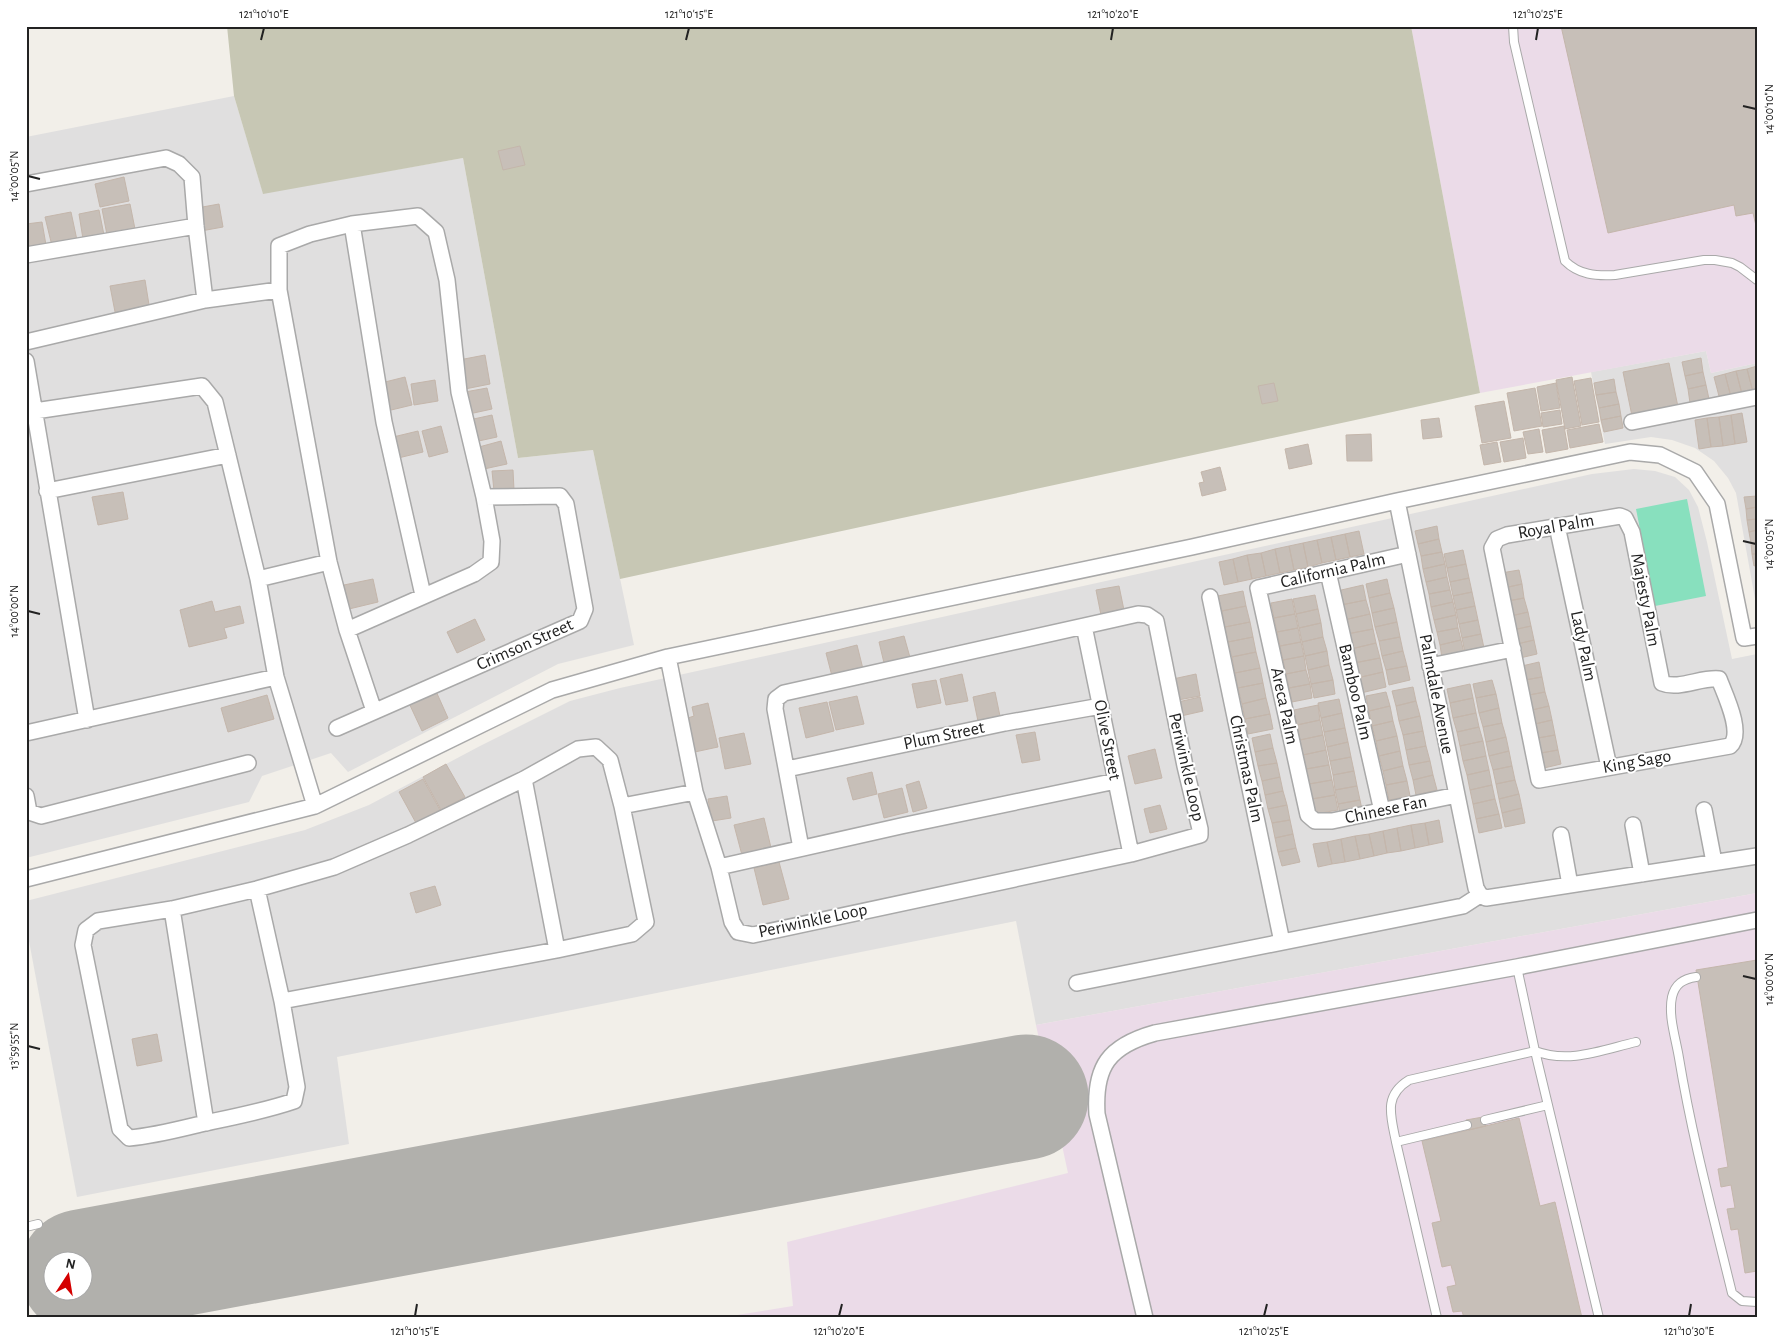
<svg xmlns="http://www.w3.org/2000/svg" width="1783" height="1344" viewBox="0 0 1783 1344" font-family="'Alegreya Sans',sans-serif">
  <style>
    .residential { fill: #e0dfdf }
    .industrial { fill: #ebdbe8 }
    .construction { fill: #c7c7b4 }
    .pitch { fill: #88e0be }
    .lines { fill: none; stroke-linecap: round; stroke-linejoin: round }
    .runway { stroke: #b1b0ac; stroke-width: 125 }
    .building { fill: #c7bfb8; stroke: #c4b6ab }
    .lane-casing { stroke: #a9a9a9; stroke-width: 10 }
    .street-casing { stroke: #a9a9a9; stroke-width: 18 }
    .lane { stroke: #fff; stroke-width: 8 }
    .street { stroke: #fff; stroke-width: 15 }
    .ticks { fill: none; stroke: #222; stroke-width: 2 }
    .labels { text-anchor: middle; dominant-baseline: central; stroke-width: 4; stroke-linejoin: round; paint-order: stroke }
    .street-label { font-size: 18px; fill: #222; stroke: #fff }
    .neatline { fill: none; stroke: #222; stroke-width: 2 }
    .ticks-label { font-size: 12px; text-anchor: middle; fill: #222 }
  </style>
  <rect width="100%" height="100%" fill="#f2efe9"/>
  <path class="residential" d="M234 96 263 193 463 158 518 458 593 450 634 645 558 664 348 772 331 753 262 776 249 802 26 858V137Z
    M1706 351 1711 373 1757 363V610L1736 493 1728 478 1714 461 1695 448 1672 440 1651 437 1605 444 1591 372Z
    M1634 469 1655 471 1675 477 1689 490 1698 507 1707 542 1732 659 1757 654V893L1036 1025 1016 921 337 1057 349 1144 77 1197 26 925V901L305 830 369 805 480 746 570 701 620 688 1592 474Z"/>
  <path class="industrial" d="M1411 26H1757V363L1711 373 1706 351 1480 393Z
    M1757 893V1318H718L793 1306 787 1242 1068 1173 1036 1025Z"/>
  <path class="construction" d="M227 26H1411L1480 393 620 579 593 450 518 458 463 158 263 194 234 96Z"/>
  <path class="pitch" d="M1687 499 1706 596 1655 606 1636 509Z"/>
  <g class="lines">
    <path class="runway" d="M82 1272 1026 1097"/>
  </g>
  <path class="building" d="M1561 26H1757V230L1753 213 1736 216 1734 205 1608 233Z
    M520 146 525 165 503 170 498 151Z
    M124 177 129 201 100 207 95 184Z
    M130 204 136 234 108 240 102 209Z
    M219 204 223 227 201 231 197 208Z
    M99 210 104 235 83 239 79 214Z
    M71 212 78 245 53 250 45 217Z
    M42 222 46 245 28 248 26 224Z
    M145 280 150 311 116 317 110 286Z
    M485 355 490 384 465 389 459 360Z
    M1701 358 1703 372 1685 376 1682 362Z
    M1669 363 1678 407 1632 416 1623 372Z
    M1757 366V391L1753 392 1747 369Z
    M1747 369 1753 392 1742 394 1736 371Z
    M1736 371 1742 394 1731 397 1725 374Z
    M1703 372 1706 385 1688 389 1685 376Z
    M1725 374 1731 397 1720 400 1714 377Z
    M405 377 412 405 387 411 381 383Z
    M1572 377 1581 426 1565 429 1556 380Z
    M1591 378 1599 422 1582 425 1574 381Z
    M1614 379 1616 392 1596 395 1594 383Z
    M435 380 438 401 414 405 411 384Z
    M1274 383 1278 401 1262 404 1258 386Z
    M1556 383 1560 408 1541 411 1537 387Z
    M1706 385 1709 399 1690 403 1688 389Z
    M487 388 492 409 469 414 465 392Z
    M1535 388 1542 426 1514 431 1507 393Z
    M1616 392 1619 404 1599 408 1596 395Z
    M1504 401 1511 438 1482 443 1475 406Z
    M1619 404 1621 416 1601 420 1599 408Z
    M1560 410 1562 424 1543 427 1541 413Z
    M1742 413 1747 442 1735 444 1731 415Z
    M492 415 497 437 474 442 469 420Z
    M1731 415 1735 444 1723 446 1719 417Z
    M1621 416 1623 428 1604 432 1601 420Z
    M1719 417 1723 446 1711 447 1707 418Z
    M1439 418 1442 437 1423 439 1421 420Z
    M1707 418 1711 447 1699 449 1695 420Z
    M1599 424 1603 442 1570 448 1567 430Z
    M441 426 448 452 429 457 422 431Z
    M1564 426 1568 449 1546 453 1542 430Z
    M1539 429 1543 452 1528 454 1523 432Z
    M418 431 423 452 394 459 389 438Z
    M1371 434 1372 461H1347L1346 435Z
    M1523 438 1526 458 1504 462 1500 442Z
    M501 441 507 464 484 469 479 447Z
    M1497 442 1501 462 1484 465 1480 445Z
    M1308 444 1312 464 1289 469 1285 449Z
    M1220 467 1226 490 1202 496 1199 483 1204 482 1201 472Z
    M513 470 514 490 494 491 492 471Z
    M123 492 128 519 98 525 92 497Z
    M1757 496V507L1746 509 1744 497Z
    M1757 507V519L1747 520 1746 509Z
    M1757 519V530L1749 532 1747 520Z
    M1437 526 1439 539 1418 544 1415 531Z
    M1757 530V542L1751 543 1749 532Z
    M1359 531 1364 554 1350 557 1345 534Z
    M1345 534 1350 557 1336 560 1331 537Z
    M1331 537 1336 560 1322 563 1317 540Z
    M1439 539 1442 552 1421 556 1418 544Z
    M1317 540 1322 563 1308 567 1303 543Z
    M1757 542V554H1752L1751 543Z
    M1303 543 1308 567 1294 570 1289 546Z
    M1289 546 1294 570 1280 573 1275 549Z
    M1275 549 1280 573 1266 576 1261 553Z
    M1463 550 1466 564 1447 568 1444 554Z
    M1442 552 1445 564 1423 569 1421 556Z
    M1261 553 1266 576 1252 579 1247 555Z
    M1752 554H1757V565L1754 566Z
    M1247 555 1252 579 1238 582 1233 559Z
    M1233 559 1238 582 1224 585 1219 562Z
    M1445 564 1447 577 1426 582 1423 569Z
    M1466 564 1469 578 1450 582 1447 568Z
    M1519 570 1522 584 1504 588 1501 573Z
    M1447 577 1450 590 1429 594 1426 582Z
    M1469 578 1472 592 1453 596 1450 582Z
    M373 579 378 602 349 609 344 585Z
    M1387 579 1390 593 1369 598 1366 584Z
    M1522 584 1524 598 1508 601 1504 588Z
    M1363 585 1366 600 1341 605 1337 591Z
    M1119 586 1125 615 1102 620 1096 590Z
    M1450 590 1453 602 1431 607 1429 594Z
    M1243 591 1246 606 1222 611 1218 596Z
    M1472 592 1475 606 1456 610 1453 596Z
    M1390 593 1394 608 1372 613 1369 598Z
    M1315 595 1318 609 1296 614 1293 599Z
    M1524 598 1528 612 1511 616 1508 601Z
    M1292 599 1295 614 1274 618 1271 603Z
    M1366 600 1370 614 1344 620 1341 605Z
    M212 601 215 612 240 606 244 623 224 628 227 638 189 647 180 610Z
    M1453 602 1456 615 1434 620 1431 607Z
    M1246 606 1250 622 1225 627 1222 611Z
    M1475 606 1478 620 1459 624 1456 610Z
    M1394 608 1397 622 1375 627 1372 613Z
    M1318 609 1321 623 1299 628 1296 614Z
    M1528 612 1531 626 1513 630 1511 616Z
    M1295 614 1298 628 1277 632 1274 618Z
    M1370 614 1373 629 1347 634 1344 620Z
    M1456 615 1458 628 1437 632 1434 620Z
    M475 619 485 640 457 653 447 632Z
    M1478 620 1481 634 1462 638 1459 624Z
    M1250 622 1253 637 1228 642 1225 627Z
    M1397 622 1400 637 1379 641 1375 627Z
    M1321 623 1323 637 1302 642 1299 628Z
    M1531 626 1534 640 1517 644 1513 630Z
    M1298 628 1301 642 1280 646 1277 632Z
    M1458 628 1461 640 1440 645 1437 632Z
    M1373 629 1376 643 1351 649 1347 634Z
    M1481 634 1484 648 1465 653 1462 638Z
    M904 636 911 661 885 667 879 642Z
    M1253 637 1256 652 1232 657 1228 642Z
    M1323 637 1327 651 1305 656 1302 642Z
    M1400 637 1403 651 1382 656 1379 641Z
    M1461 640 1464 653 1442 658 1440 645Z
    M1534 640 1537 654 1520 658 1517 644Z
    M1301 642 1304 656 1283 660 1280 646Z
    M1376 643 1380 658 1354 663 1351 649Z
    M857 645 864 673 833 680 826 653Z
    M1327 651 1329 665 1308 670 1305 656Z
    M1403 651 1407 666 1386 670 1382 656Z
    M1256 652 1260 668 1235 673 1232 657Z
    M1304 656 1306 670 1286 674 1283 660Z
    M1380 658 1383 672 1357 678 1354 663Z
    M1539 662 1542 677 1525 680 1522 666Z
    M1329 665 1333 680 1311 684 1308 670Z
    M1407 666 1410 680 1389 685 1386 670Z
    M1260 668 1263 683 1238 688 1235 673Z
    M1306 670 1310 684 1289 688 1286 674Z
    M1383 672 1386 687 1361 693 1357 678Z
    M962 674 968 701 946 705 940 679Z
    M1196 674 1200 696 1178 700 1173 679Z
    M1542 677 1545 692 1529 695 1525 680Z
    M936 680 941 703 917 708 912 684Z
    M1333 680 1335 694 1314 698 1311 684Z
    M1492 680 1496 694 1476 698 1473 684Z
    M1263 683 1266 698 1242 704 1238 688Z
    M1310 684 1312 698 1292 702 1289 688Z
    M1470 684 1473 698 1450 703 1447 689Z
    M1413 687 1416 701 1396 706 1392 691Z
    M435 689 448 718 422 731 408 701Z
    M995 692 1001 721 979 726 973 697Z
    M1386 692 1390 706 1369 711 1366 696Z
    M1545 692 1549 706 1532 710 1529 695Z
    M1496 694 1499 708 1479 713 1476 698Z
    M267 695 274 719 228 732 221 708Z
    M857 696 864 724 836 730 829 702Z
    M1200 697 1203 711 1181 716 1178 702Z
    M1266 698 1270 714 1245 719 1242 704Z
    M1473 698 1476 713 1453 718 1450 703Z
    M1339 699 1342 713 1321 718 1318 703Z
    M1416 701 1420 716 1399 721 1396 706Z
    M827 702 834 731 806 738 799 708Z
    M708 703 718 747 690 753 684 726 690 725 688 718 694 716 692 707Z
    M1318 705 1320 720 1297 725 1294 710Z
    M1390 706 1393 721 1372 726 1369 711Z
    M1549 706 1552 720 1535 724 1532 710Z
    M1499 708 1502 723 1483 727 1479 713Z
    M1342 713 1345 728 1324 732 1321 718Z
    M1476 713 1479 727 1457 732 1453 718Z
    M1270 714 1273 729 1248 734 1245 719Z
    M1420 716 1423 731 1403 735 1399 721Z
    M1320 720 1323 735 1300 740 1297 725Z
    M1552 720 1555 735 1538 738 1535 724Z
    M1393 721 1397 736 1376 741 1372 726Z
    M1502 723 1506 737 1486 742 1483 727Z
    M1479 727 1483 741 1460 746 1457 732Z
    M1345 728 1348 742 1327 747 1324 732Z
    M1423 731 1426 746 1406 750 1403 735Z
    M1035 732 1040 760 1022 763 1016 735Z
    M744 733 751 764 725 769 719 738Z
    M1270 734 1273 748 1255 752 1252 738Z
    M1323 735 1326 750 1303 755 1300 740Z
    M1555 735 1558 750 1541 753 1538 738Z
    M1397 736 1400 751 1379 756 1376 741Z
    M1506 737 1509 751 1489 756 1486 742Z
    M1483 741 1486 756 1463 761 1460 746Z
    M1348 742 1351 757 1330 761 1327 747Z
    M1426 746 1430 761 1409 765 1406 750Z
    M1273 748 1277 763 1258 766 1255 752Z
    M1155 749 1162 778 1135 784 1128 756Z
    M1326 750 1329 765 1306 769 1303 755Z
    M1558 750 1561 764 1544 768 1541 753Z
    M1400 751 1403 766 1383 771 1379 756Z
    M1509 751 1512 766 1493 770 1489 756Z
    M1486 756 1489 770 1467 775 1463 761Z
    M1351 757 1354 771 1333 775 1330 761Z
    M1430 761 1433 775 1413 780 1409 765Z
    M1277 763 1280 777 1262 781 1258 766Z
    M446 764 465 797 441 810 423 777Z
    M1329 765 1332 780 1309 784 1306 769Z
    M1403 766 1407 781 1386 785 1383 771Z
    M1512 766 1515 780 1496 784 1493 770Z
    M1489 770 1492 785 1470 790 1467 775Z
    M1354 771 1357 786 1335 790 1333 775Z
    M872 772 877 794 853 800 847 778Z
    M1433 775 1437 790 1416 795 1413 780Z
    M1280 777 1283 791 1265 795 1262 781Z
    M423 779 440 810 416 823 399 792Z
    M1332 780 1335 795 1312 799 1309 784Z
    M1515 780 1519 794 1499 799 1496 784Z
    M919 781 927 808 913 812 906 785Z
    M1407 781 1410 796 1389 800 1386 785Z
    M1492 785 1495 799 1473 804 1470 790Z
    M1357 786 1360 800 1338 804 1335 790Z
    M902 788 908 812 884 818 878 794Z
    M1283 791 1287 805 1268 809 1265 795Z
    M1519 794 1522 808 1502 813 1499 799Z
    M1335 795 1338 810 1315 814 1312 799Z
    M727 796 731 818 712 821 708 799Z
    M1495 799 1499 814 1476 819 1473 804Z
    M1360 800 1363 814 1341 818 1338 804Z
    M1160 805 1167 829 1150 833 1144 809Z
    M1287 805 1290 820 1272 823 1268 809Z
    M1522 808 1525 823 1505 827 1502 813Z
    M1499 814 1502 828 1479 833 1476 819Z
    M764 818 772 852 743 859 734 825Z
    M1290 820 1293 834 1275 838 1272 823Z
    M1439 820 1443 842 1429 845 1425 823Z
    M1425 823 1429 845 1415 848 1411 825Z
    M1411 825 1415 848 1401 851 1397 828Z
    M1397 828 1401 851 1387 853 1383 831Z
    M1383 831 1387 853 1374 856 1369 834Z
    M1293 834 1296 848 1278 852 1275 838Z
    M1369 834 1374 856 1360 859 1355 836Z
    M1355 836 1360 859 1345 862 1341 839Z
    M1341 839 1345 862 1332 864 1327 842Z
    M1327 842 1332 864 1318 867 1313 844Z
    M1296 848 1300 862 1282 866 1278 852Z
    M779 862 789 899 763 905 754 868Z
    M435 886 441 905 416 913 410 893Z
    M1757 960V1271L1745 1273 1738 1229 1731 1230 1727 1209 1735 1208 1731 1185 1721 1187 1718 1169 1728 1167 1696 970Z
    M157 1034 162 1061 137 1066 132 1039Z
    M1483 1117 1486 1126 1469 1130 1466 1120Z
    M1519 1118 1540 1206 1555 1202 1582 1318H1464L1462 1311 1453 1312 1447 1287 1456 1285 1451 1265 1442 1267 1432 1223 1441 1221 1422 1141Z"/>
  <g class="lines">
    <g class="lane-casing">
      <path id="lane" d="M1513 26 1514 42 1565 261C1579 275 1596 276 1615 275L1704 260H1715L1732 263 1740 267 1757 280
        M1517 967 1535 1051C1569 1064 1602 1050 1636 1042
        M1696 977C1683 979 1675 984 1672 997 1668 1016 1676 1039 1679 1058 1692 1137 1713 1215 1732 1293L1742 1301 1757 1302
        M1485 1120 1548 1105
        M1396 1142 1467 1125
        M26 1227 38 1224
        M1437 1318 1396 1142C1391 1116 1383 1096 1409 1080L1535 1051 1599 1318"/>
    </g>
    <g class="street-casing">
      <path id="street" d="M26 184 166 158 179 164 192 177 196 226 205 300
        M418 216 436 232 447 280 459 392 484 497 492 541 491 562 474 574 347 630 329 562 279 290V246L310 234 352 224Z
        M352 224 384 422 423 595
        M26 255 196 226
        M26 342 205 300 279 290
        M26 361 87 720
        M35 411 202 386 215 402 258 579 276 677 315 806
        M1632 422 1757 397
        M47 491 228 455
        M1397 501 1476 888 1480 895 1486 898 1757 856
        M1620 516 1625 518 1632 532 1662 683C1679 690 1701 677 1719 679 1725 695 1744 733 1730 746L1539 780 1492 548 1497 539 1507 535Z
        M1557 526 1609 767
        M1408 554 1258 588 1308 815 1315 821H1332L1457 795
        M1328 572 1382 811
        M258 579 329 562
        M1210 597 1282 942
        M1084 626 1131 854
        M347 630 374 711
        M668 657 695 792 719 867 732 922 738 932 753 935 1131 854 1200 835V829L1185 766 1156 621 1147 615 1138 614 784 693 776 699 775 709 801 848
        M1430 666 1513 649
        M337 728 580 621 585 609 566 504 560 496 484 497
        M26 733 276 677
        M787 769 1005 723 1101 706
        M524 779 557 950
        M26 796 29 812 41 816 248 763
        M622 806 695 792
        M1704 810 1714 862
        M1633 825 1642 874
        M1561 835 1570 885
        M719 867 901 826 1116 781
        M26 879 315 806 552 690 668 657 1192 547 1397 501 1630 452 1660 455 1695 472 1717 504 1744 638 1757 636
        M257 889 282 1001 297 1087 294 1101C265 1111 234 1117 205 1123 180 1129 154 1136 129 1138L120 1129 83 945 86 930 98 921 172 909 257 889 334 867 408 835 524 779 578 749 596 747 610 760 622 806 646 922 632 934 557 950 282 1001
        M172 909 206 1123
        M1077 983 1463 906 1480 895
        M1145 1318 1097 1114C1094 1066 1109 1046 1155 1033L1517 967 1757 920"/>
    </g>
    <use href="#lane" class="lane"/>
    <use href="#street" class="street"/>
  </g>
  <path class="ticks" d="M261 40 264 28M686 40 689 28M1111 40 1113 28M1536 40 1538 28M1743 106 1756 109M28 176 40 179M1743 541 1756 544M28 611 40 614M1743 976 1756 979M28 1046 40 1049M415 1316 417 1304M839 1316 842 1304M1264 1316 1267 1304M1689 1316 1691 1304"/>
  <g class="labels">
    <g class="street-label">
      <text transform="translate(1556 527) rotate(-10)">Royal Palm</text>
      <text transform="translate(1333 571) rotate(-13)">California Palm</text>
      <text transform="translate(1645 600) rotate(79)">Majesty Palm</text>
      <text transform="translate(525 645) rotate(-24)">Crimson Street</text>
      <text transform="translate(1583 646) rotate(78)">Lady Palm</text>
      <text transform="translate(1355 692) rotate(77)">Bamboo Palm</text>
      <text transform="translate(1436 694) rotate(79)">Palmdale Avenue</text>
      <text transform="translate(1284 706) rotate(78)">Areca Palm</text>
      <text transform="translate(944 736) rotate(-12)">Plum Street</text>
      <text transform="translate(1107 740) rotate(79)">Olive Street</text>
      <text transform="translate(1637 762) rotate(-10)">King Sago</text>
      <text transform="translate(1186 767) rotate(77)">Periwinkle Loop</text>
      <text transform="translate(1246 769) rotate(78)">Christmas Palm</text>
      <text transform="translate(1386 810) rotate(-12)">Chinese Fan</text>
      <text transform="translate(813 921) rotate(-12)">Periwinkle Loop</text>
    </g>
  </g>
  <rect width="1783" height="1344" fill="none" stroke="#ffffff" stroke-width="55"/>
  <g transform="translate(68 1276) rotate(12)"><circle r="24" fill="#ffffff" stroke="#a7a7a7"/>
  <path d="M0-4L9 19L0 12L-9 19Z" fill="#d40000"/>
  <text y="-8" font-size="14" font-weight="bold" text-anchor="middle" fill="#222222">N</text>
  </g>
  <rect x="28" y="28" width="1728" height="1288" class="neatline"/>
  <g class="ticks-label">
    <text x="264" y="18">121°10'10"E</text>
    <text x="689" y="18">121°10'15"E</text>
    <text x="1113" y="18">121°10'20"E</text>
    <text x="1538" y="18">121°10'25"E</text>
    <text transform="translate(1769 109) rotate(-90)" y="4">14°00'10"N</text>
    <text transform="translate(14 176) rotate(-90)" y="4">14°00'05"N</text>
    <text transform="translate(1769 544) rotate(-90)" y="4">14°00'05"N</text>
    <text transform="translate(14 611) rotate(-90)" y="4">14°00'00"N</text>
    <text transform="translate(1769 979) rotate(-90)" y="4">14°00'00"N</text>
    <text transform="translate(14 1046) rotate(-90)" y="4">13°59'55"N</text>
    <text x="415" y="1335">121°10'15"E</text>
    <text x="839" y="1335">121°10'20"E</text>
    <text x="1264" y="1335">121°10'25"E</text>
    <text x="1689" y="1335">121°10'30"E</text>
  </g>
</svg>
